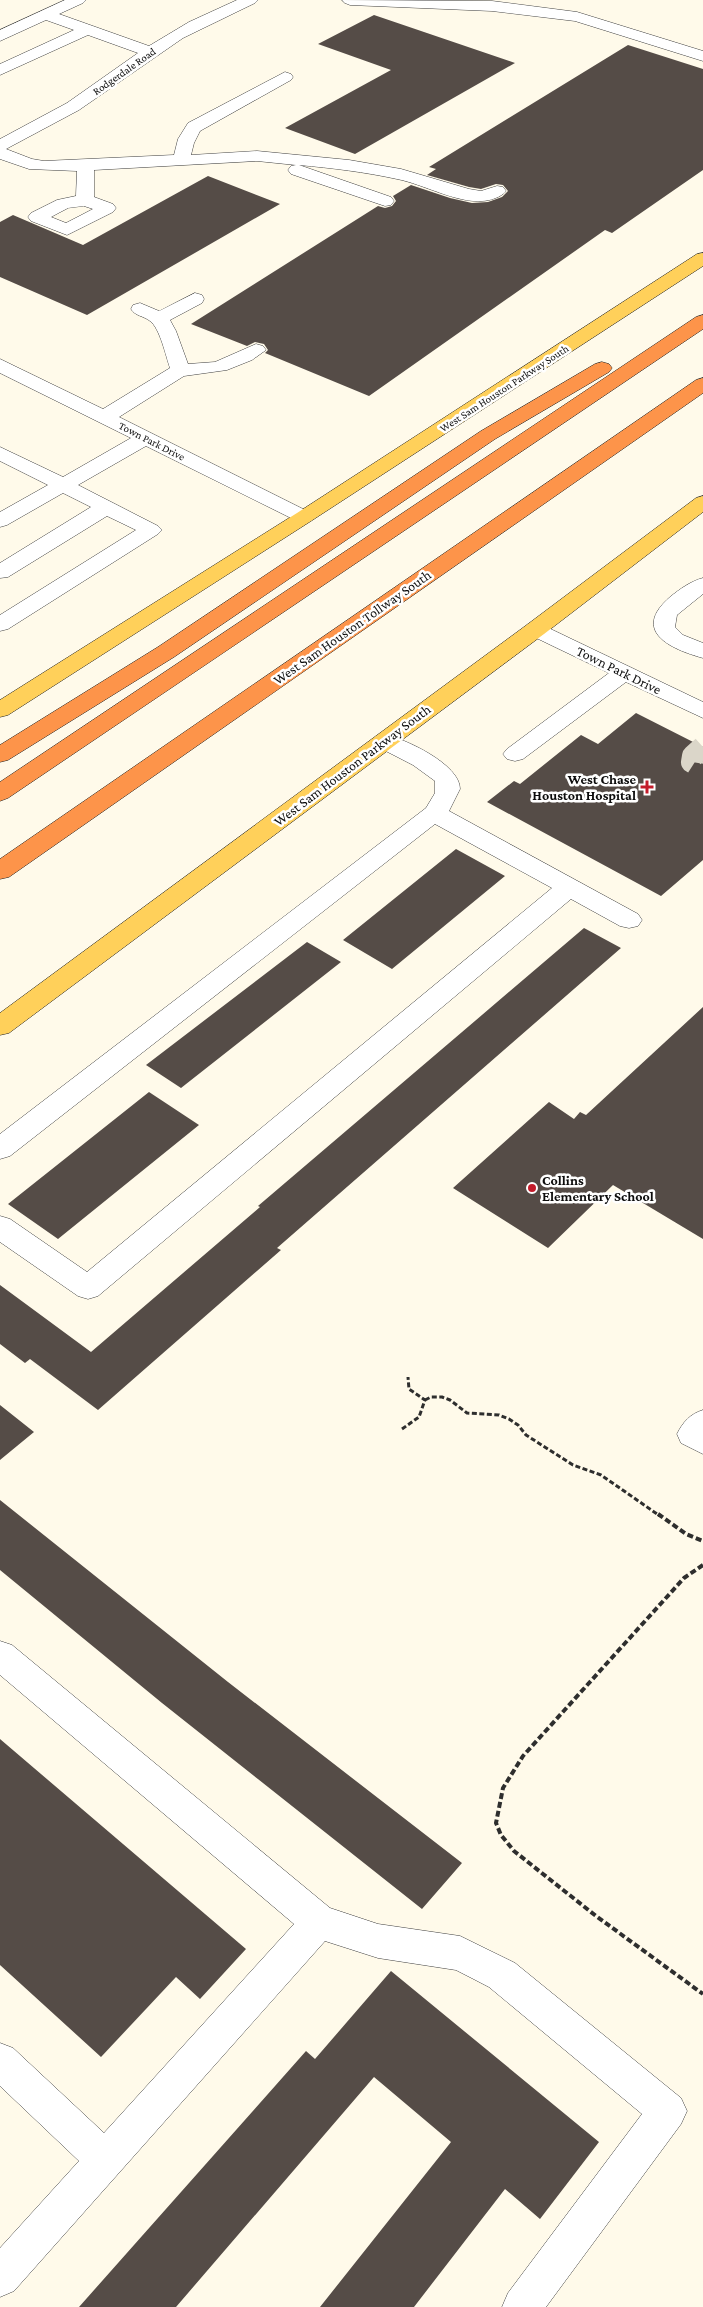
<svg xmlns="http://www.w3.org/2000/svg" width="703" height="2307" viewBox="0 0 703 2307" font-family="'Crimson Pro',serif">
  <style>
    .building { fill: #554c47 }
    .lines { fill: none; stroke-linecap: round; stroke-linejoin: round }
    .minor-tunnel { stroke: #dbd6c9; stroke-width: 22; stroke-dasharray: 22 11; stroke-linecap: butt }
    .minor-casing { stroke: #3f3f3f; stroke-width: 1 }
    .major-casing { stroke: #1d1d1d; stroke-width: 1 }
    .highway-casing { stroke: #1d1d1d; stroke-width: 1 }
    .path-far1 { stroke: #2e2e2e; stroke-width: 3; stroke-dasharray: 5 2.5; stroke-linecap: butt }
    .path { stroke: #2e2e2e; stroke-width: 4; stroke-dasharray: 6 3; stroke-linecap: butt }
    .minor { fill: #fff; fill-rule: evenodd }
    .major { fill: #ffd05a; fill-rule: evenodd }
    .highway { fill: #fd944a; fill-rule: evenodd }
    .poi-dot { fill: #c31c2b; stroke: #fff; stroke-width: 2 }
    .labels { text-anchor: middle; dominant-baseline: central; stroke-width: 5; stroke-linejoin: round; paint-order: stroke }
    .far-street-label { font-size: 11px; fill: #0c0c0c; stroke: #fff }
    .street-label { font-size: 14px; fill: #0c0c0c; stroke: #fff }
    .poi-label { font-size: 14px; font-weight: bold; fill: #0c0c0c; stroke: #fff; text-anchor: end }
  </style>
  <rect width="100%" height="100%" fill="#fffaea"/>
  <path class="building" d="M374 15 515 63 355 154 285 128 391 70 318 44Z
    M628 45 703 69V170L612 233 605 230 369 396 265 353 268 350 264 344 255 342 247 346 191 324 378 206 385 208 392 206 396 201 393 196 411 185 450 198 472 203 488 202 502 197 508 191 503 185 496 184 481 189 469 187 427 175 436 169 429 167Z
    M208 176 280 204 87 315 0 277V222L13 215 83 245Z
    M636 713 703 747V860L661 896 487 802 514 781 520 784 581 735 598 744Z
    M456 849 505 876 392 969 343 940Z
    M584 928 621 948 277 1248 281 1250 98 1410 30 1359 25 1363 0 1344V1285L91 1352 260 1207 258 1206Z
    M307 942 341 962 181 1088 146 1065Z
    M703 1007V1239L613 1185 548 1248 453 1188 549 1102 574 1119 580 1112 586 1115Z
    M149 1092 199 1125 58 1239 8 1204Z
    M0 1405 34 1432 0 1460Z
    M0 1500 228 1682 462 1863 422 1909 162 1703 0 1570Z
    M0 1739 246 1949 200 1999 176 1977 101 2057 0 1965Z
    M391 1971 599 2142 540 2219 505 2189 414 2307H320L451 2142 374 2077 176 2307H79L306 2051 315 2059Z"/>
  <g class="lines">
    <path class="minor-tunnel" d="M703 747 693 756 692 762 703 769"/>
    <g class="minor-casing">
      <path id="minor" d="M65 0H86L83 3 59 14 149 46 189 22 237 0H258L255 3 183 38 79 110 6 149 32 159 44 161 174 155 178 139 188 123 285 72 291 74 293 77 291 80 200 131 194 143 191 155 257 151 349 160 401 169 469 189 481 191 497 186 503 187 506 191C502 197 489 201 482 201 456 203 423 184 397 179 365 172 332 168 299 165L391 197 394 201 391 205 385 206 291 174 288 170 291 166 296 165 257 161 94 170V197L113 204 116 208 113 212 67 235 31 221 28 217 31 213 57 200 76 196 77 171 29 169 0 159V139L67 103 138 53 88 35 0 75V64L74 30 46 20 0 41V30ZM84 206 93 209 66 223 51 217 68 208Z
        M342 0 492 1 577 12 703 51V61L575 21 492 11 350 5 345 3Z
        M195 293 202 295 204 299 202 303 170 320 176 331 188 364 215 362 256 344 263 346 266 350 252 360 227 370 184 376 119 417 311 513 314 517 311 521 304 523 297 521 146 446 78 485 158 526 162 530 158 534 8 629 0 631V615L136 530 107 516 8 577 0 578V563L91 507 63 493 7 525 0 527V512L48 485 0 461V447L63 477 131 438 0 373V359L103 409 170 368C166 357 160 328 150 321 144 316 135 316 131 309L133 305 140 303 159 311Z
        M703 578V594L677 615 675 627 683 635 703 643V658C670 649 631 631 670 597 680 589 691 581 703 578Z
        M536 622 703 702V718L626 682 523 759 515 761 507 759 503 754 507 749 609 673 528 634 525 629 528 624Z
        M384 734C405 739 460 764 460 789L449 811 638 914 642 920 638 926 629 928 620 926 571 899 98 1296 88 1299 78 1296 0 1242V1216L10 1219 87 1272 552 888 435 824 10 1156 0 1159V1134L426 808 435 793V781L413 765 376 746 372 741 376 736Z
        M703 1410V1454L681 1443 677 1434C683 1422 690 1414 703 1410Z
        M0 1641 12 1645 330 1908 378 1924 460 1936 515 1963 681 2098 687 2111 681 2124 546 2307H502L508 2293 642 2114 489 1987 456 1970 378 1958 325 1941 14 2291 0 2297V2248L79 2161 0 2086V2043L13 2048 104 2133 294 1924 0 1675Z"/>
    </g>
    <g class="major-casing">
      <path id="major" d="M703 253V266L311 521 8 715 0 717V700L297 513 697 254Z
        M703 496V512L544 634 9 1033 0 1035V1013L528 624 696 498Z"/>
    </g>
    <g class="highway-casing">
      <path id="highway" d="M703 315V329L8 798 0 801V782L696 317Z
        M602 362 609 364 612 368 609 372 495 439 174 657 8 760 0 762V745L158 647 481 431 595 364Z
        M703 378V393L9 877 0 879V859L696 380Z"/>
    </g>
    <path class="path-far1" d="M425 1400 431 1397H442L450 1400 467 1413 499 1415 509 1419 518 1425 526 1435 573 1465 601 1475 660 1516
      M402 1429 419 1417 425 1400 409 1389 408 1377"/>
    <path class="path" d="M658 1514 686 1534 703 1541
      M703 1565 684 1578 523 1756 503 1788 496 1823 501 1835 514 1851 596 1916 703 1994"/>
    <use href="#minor" class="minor"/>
    <use href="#major" class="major"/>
    <use href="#highway" class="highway"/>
  </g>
  <g class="poi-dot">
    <path d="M644.5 779.5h5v5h5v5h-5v5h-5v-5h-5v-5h5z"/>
    <circle cx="532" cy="1188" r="5"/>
  </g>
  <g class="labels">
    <g class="far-street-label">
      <text transform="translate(124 71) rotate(-35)">Rodgerdale Road</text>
      <text transform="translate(504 388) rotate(-33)">West Sam Houston Parkway South</text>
      <text transform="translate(152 441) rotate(27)">Town Park Drive</text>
    </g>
    <g class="street-label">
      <text transform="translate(352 627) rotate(-35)">West Sam Houston Tollway South</text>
      <text transform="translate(619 670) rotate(26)">Town Park Drive</text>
      <text transform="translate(352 765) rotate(-37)">West Sam Houston Parkway South</text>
    </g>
    <g class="poi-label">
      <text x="636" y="779">West Chase<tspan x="636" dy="16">Houston Hospital</tspan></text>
      <text x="542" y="1180" text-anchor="start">Collins<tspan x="542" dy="16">Elementary School</tspan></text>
    </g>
  </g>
</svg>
